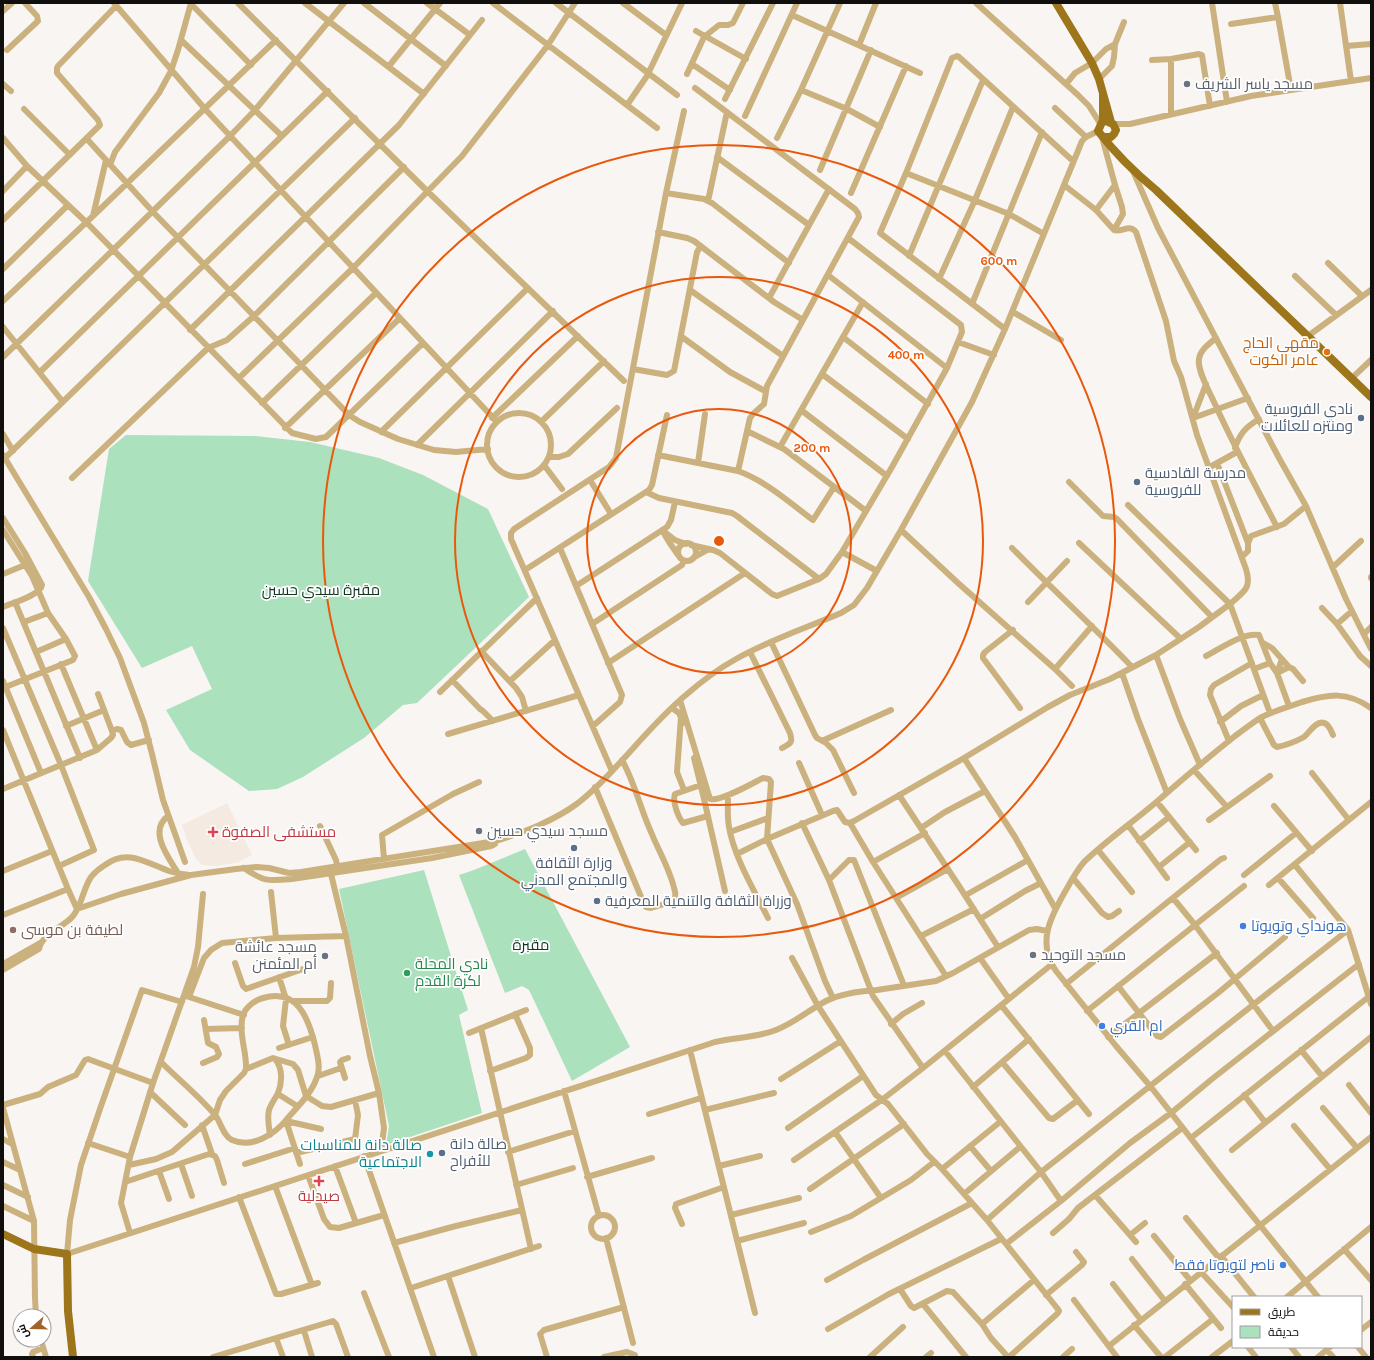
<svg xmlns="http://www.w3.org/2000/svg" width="1374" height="1360" viewBox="0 0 1374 1360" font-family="Karla,Cairo,sans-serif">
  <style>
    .built { fill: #f4eae1 }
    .green { fill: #ace1be }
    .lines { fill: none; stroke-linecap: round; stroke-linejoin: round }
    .minor { stroke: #cbb17e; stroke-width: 6 }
    .major { stroke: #9d761b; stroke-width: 8 }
    .ring { fill: none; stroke: #e8590c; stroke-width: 2 }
    .worship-dot { fill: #6b7280; stroke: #fff; stroke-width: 1.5 }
    .food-dot { fill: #e8710a; stroke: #fff; stroke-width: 1.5 }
    .service-dot { fill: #5c6f8a; stroke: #fff; stroke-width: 1.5 }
    .health-dot { fill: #e0444e; stroke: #fff; stroke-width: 1.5 }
    .shop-dot { fill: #3f7fe0; stroke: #fff; stroke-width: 1.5 }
    .education-dot { fill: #8d6e63; stroke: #fff; stroke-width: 1.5 }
    .leisure-dot { fill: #2e9e5b; stroke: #fff; stroke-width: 1.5 }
    .culture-dot { fill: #0f9aa8; stroke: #fff; stroke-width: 1.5 }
    .labels { text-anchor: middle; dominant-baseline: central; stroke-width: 3.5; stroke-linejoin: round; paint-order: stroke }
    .worship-label { font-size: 15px; fill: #5b616d; stroke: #fff; text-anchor: start }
    .food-label { font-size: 15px; fill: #c56008; stroke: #fff; text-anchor: end }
    .service-label { font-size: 15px; fill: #4e5e75; stroke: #fff; text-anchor: start }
    .park-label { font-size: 15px; fill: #123421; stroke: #fff }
    .health-label { font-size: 15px; fill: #be3a42; stroke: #fff; text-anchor: start }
    .shop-label { font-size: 15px; fill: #366cbe; stroke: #fff; text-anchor: start }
    .education-label { font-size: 15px; fill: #785e54; stroke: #fff; text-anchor: start }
    .leisure-label { font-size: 15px; fill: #27864d; stroke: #fff; text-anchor: start }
    .culture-label { font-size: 15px; fill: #0d838f; stroke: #fff; text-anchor: end }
    .centre { fill: #e8590c; stroke: #fff; stroke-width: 2 }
    .ring-label { font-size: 12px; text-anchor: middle; font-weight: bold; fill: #e8590c; stroke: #fff; stroke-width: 3.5; stroke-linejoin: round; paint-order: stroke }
  </style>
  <rect width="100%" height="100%" fill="#f9f5f2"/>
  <path class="built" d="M227 803 252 855 239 862 229 864 216 866 202 865 196 859 187 840 182 825Z"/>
  <path class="green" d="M126 435 255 436 310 442 379 458 423 475 488 509 529 597 417 703 403 705 364 738 303 777 277 789 249 791 190 750 166 710 212 689 192 646 142 668 88 581 109 449Z
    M525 849 630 1047 572 1081 529 990 522 986 505 993 459 875 474 870Z
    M424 870 468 1010 459 1015 482 1113 386 1145 389 1126 339 889Z"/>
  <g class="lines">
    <path class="minor" d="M114 3 205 109 497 422
      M238 3 423 187 624 381
      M305 3 424 94
      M364 3 446 66
      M427 3 470 35
      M493 3 657 128
      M556 3 677 95
      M623 3 666 35
      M976 3 1078 95 1089 106 1101 125
      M1212 3 1227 102
      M1275 3 1278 17
      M1340 3 1351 81
      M191 4 251 65
      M3 11 12 3
      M792 15 920 73
      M1231 24 1278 17 1291 90
      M696 31 746 59
      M181 40 282 136
      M859 45 876 3
      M1346 46 1371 44
      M7 50 38 21 37 16 25 3
      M1152 60 1171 59
      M692 64 730 90
      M389 66 440 3
      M687 74 704 37 719 25H728L733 23 743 3
      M1099 79 1112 66 1114 57 1115 44 1124 22
      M3 84 11 91
      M1066 84 1075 73 1092 63 1106 49 1115 44
      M695 88 855 209 858 213 859 217 767 386 764 404 753 414 750 418 738 471
      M801 90 847 109 880 127
      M725 99 773 3
      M627 105 647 76 682 3
      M1055 108 1086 137
      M24 109 70 155
      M1171 114V59L1199 54 1202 55 1210 106
      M745 116 797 3
      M1113 124H1130L1251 96 1371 78
      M1102 137 1115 185 1122 207 1123 214 1114 230
      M3 138 27 166 87 223 292 433 316 439 326 437 423 343
      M777 138 801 90 840 3
      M87 139 153 212 230 291 349 415 360 422 398 439 434 450 456 452 488 449
      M717 157 809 225
      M110 165 115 152 159 93 171 71 178 50 191 3
      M820 170 871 50
      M1133 171 1158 228 1279 458 1306 506 1346 599 1371 649
      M906 173 1009 214 1044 234
      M1064 185 1096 210 1114 230C1122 233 1129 223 1136 232L1166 321 1174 361 1181 377 1197 435 1246 569C1252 589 1244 591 1230 604L1128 505
      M3 191 27 166
      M666 193 704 199 712 203 789 263
      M851 193 906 66
      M708 201 727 112
      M1096 210 1115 185
      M93 216 106 160
      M3 220 100 125 98 120 57 73V68L58 66 116 6
      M658 232 687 238 694 241 774 302 803 320
      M909 256 983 80
      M1328 263 1362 296
      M3 269 68 205
      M828 275 947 368
      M1295 276 1336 315
      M939 279 975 200 1013 107
      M690 290 783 356
      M769 298 829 189
      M3 301 93 216 276 40
      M972 304 1042 132
      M1013 312 1061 340
      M3 327 63 402
      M1005 329 880 233 906 173 952 58 957 56 959 57 1073 161
      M190 330 399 125 482 20
      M1308 336 1371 290
      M682 337 730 372 765 391
      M843 337 928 404
      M1216 338C1209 344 1200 350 1199 359 1197 370 1209 391 1214 402 1233 444 1255 485 1277 527
      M958 342 994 355
      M3 357 230 136 255 110 344 3
      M633 369 667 375 674 371 697 252 701 246
      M40 372 328 91
      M822 374 908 439
      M239 378 353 268 462 156 548 45 575 3
      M1352 378 1371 360
      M1206 384 1193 418 1248 398
      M262 403 376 293
      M801 410 887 476
      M487 445a32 32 0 1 1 64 0a32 32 0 1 1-64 0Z
      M492 418 578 336
      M541 422 604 361
      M285 428 400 318
      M747 431 784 449 866 511
      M381 432 528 288
      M3 434 13 451
      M417 445 553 311
      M780 447 863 302
      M1235 448C1240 433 1246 427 1259 419
      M3 455 89 597 106 629 120 658 144 723 152 754 163 800 185 862
      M658 455 738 471C766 481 790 503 813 520L834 487
      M549 457H559L568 454 617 408
      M5 458 355 118
      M698 463 705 414
      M1217 463 1248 543
      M544 465 562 489
      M1208 468 1237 452
      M72 478 208 348 227 340 254 316 404 167
      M590 480 611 514
      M1069 482 1103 516 1114 517 1117 519 1212 617
      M646 492 659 498 732 513 737 516 819 579
      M3 518 25 553 42 585C41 595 12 603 3 607
      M3 530 32 576 48 613 66 639 75 656 73 660 3 688
      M662 530 669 542 678 555
      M901 530 958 583 1055 669 1072 686
      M666 533 675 540 686 544
      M1079 543 1181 639
      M678 552a9 9 0 1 1 18 0a9 9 0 1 1-18 0Z
      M691 545 713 550 720 553 772 594 777 596 819 579 826 574 842 552 892 467 947 368 962 332 961 325 848 238
      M560 548 592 624 682 565 684 561
      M1012 548C1051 588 1093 626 1132 667
      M842 552 877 571
      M1242 557 1248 551V543L1251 536 1284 524 1306 506
      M693 558 709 549
      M1333 567 1361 541
      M525 570 649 490 652 485 667 415
      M3 574 25 565
      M1371 577V578
      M576 586 667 527 671 520 675 502
      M15 602 80 758
      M1028 602 1067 561
      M1322 608 1337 624 1360 656 1371 666
      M24 622 48 613
      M592 624 622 695 620 702 593 726
      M1337 624 1352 611
      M3 628 61 765 94 850 59 866
      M1013 630 985 652 983 655V658L1020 708
      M1364 634 1371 627
      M771 642 815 735 817 738 826 743 833 750 854 793
      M1263 643 1272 648 1289 667
      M481 651 516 688 522 697 526 711
      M36 652 66 639
      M750 652 790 733C793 743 791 743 782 748
      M1156 655 1180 719 1200 765
      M1206 656C1220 649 1243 632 1259 635L1270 663 1277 673 1289 706
      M1282 659 1277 673 1289 667 1293 669 1303 681
      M608 663 745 573
      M61 664 97 750
      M1055 669 1092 626
      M1254 669 1270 663
      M1122 673 1138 719 1167 793
      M452 680 480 709 483 711 493 721
      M3 681 41 773
      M510 681 555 640
      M440 692 537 598
      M680 700 710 799C720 802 753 783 763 778L769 779 771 782 767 839 797 904 825 981 833 998
      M672 708 679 713 683 723
      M681 717 677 772 684 790
      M1260 718 1274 745 1277 747C1287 745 1295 742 1304 737 1309 733 1316 720 1324 723 1329 724 1331 731 1333 735
      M1220 722 1241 706 1263 695
      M66 726 104 710
      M3 730 68 889 77 909
      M112 731 117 729 121 730 127 742 131 745 149 740
      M448 734 579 695
      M824 740 891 710
      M1229 741 1210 695 1211 689 1214 685 1252 663
      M694 758 704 799 725 891
      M964 758 1015 837 1055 908
      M799 763 822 815
      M1194 770 1227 807
      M612 771 511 539V533L514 529 609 467 616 458 666 193 684 111
      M1312 773 1349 820
      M701 785 675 794C672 801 678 817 683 823L708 816
      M595 787 644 904 646 907 651 908 674 901C675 898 676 895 675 892 671 871 659 852 651 832 640 808 635 783 622 760
      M3 789 97 750 111 738 113 735 112 731 98 694
      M899 795 959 886 998 947
      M728 796C728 806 727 816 729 827 734 857 754 890 768 918
      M1157 802 1196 850
      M1274 806 1312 851
      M168 816C148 831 168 857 178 873
      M1209 820 1270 776
      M802 823 829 880 873 996 923 1068
      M850 823 873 862 946 976
      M1128 825 1167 878
      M320 826 336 860 337 866
      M921 828 945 812 985 791
      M730 832 768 818
      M1139 841 1169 817
      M1098 850 1132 892
      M737 854 767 839 833 811 837 810 845 822 850 823 854 821 964 758 1048 707 1070 695 1110 679 1156 655 1199 627 1230 604 1270 713
      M384 859 382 835 453 794 479 782
      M873 862 925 833
      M1295 865 1348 930 1371 1004
      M1159 867 1190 842
      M244 868C264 882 268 881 292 879L432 858 491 846 495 844 496 841
      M3 871 52 851
      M331 874 346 936 370 1056 379 1093 384 1128 381 1151
      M1244 875 1296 833
      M1073 878 1102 913 1108 917 1112 916 1119 911
      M1278 878 1313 918
      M829 880 849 860H854L903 983
      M1269 885 1371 802
      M271 892 276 938
      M966 895 1028 860
      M896 898 948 869
      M1173 898 1195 925 1273 1031
      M77 909 121 894 191 875 236 869 257 867 269 868 289 873 301 872 496 841C524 832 554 821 578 803 618 771 647 727 687 694 702 681 718 669 736 659 769 640 806 628 841 613L854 605 867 588 901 530 972 402 1005 329 1082 141 1086 137 1098 131
      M3 915 68 889
      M980 919 1025 891 1041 883
      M921 936 974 909
      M792 958 818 1006 876 1095 888 1104 927 1154 942 1169 987 1220 1057 1308 1059 1311 1057 1314 1009 1357
      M980 958 1009 999
      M235 963 243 986 246 989 303 969
      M3 964 40 943
      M3 970 39 949C43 932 63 928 73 916 82 905 83 889 91 877 95 872 100 868 105 865 128 848 146 863 169 871 175 873 183 874 190 875
      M279 977 286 999 283 1026 289 1045
      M1066 984 1221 859 1224 858
      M1118 986 1157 1036 1161 1037 1218 993 1285 937
      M186 996 244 1015
      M189 997 204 958 211 950 222 943 276 938 346 936
      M294 1001H327L330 998 331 983
      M182 1002 142 990 101 1106 81 1165 70 1220 67 1254 715 1042C735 1037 756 1038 776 1030 794 1023 809 1010 826 1001 842 993 861 991 877 990L936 981 953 973 1029 930 1037 929 1047 931
      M1001 1005 1089 1114
      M1087 1011 1244 886
      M891 1024 903 1014 922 1003
      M481 1028 531 1249
      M206 1029 242 1028
      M469 1033 526 1010
      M1108 1037 1217 953
      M279 1048 313 1037
      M690 1050 755 1313
      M1301 1050 1322 1076
      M945 1051 1041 1172 1061 1201
      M1002 1062 1049 1118 1053 1119 1078 1100
      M203 1063 217 1057 219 1054 216 1047 208 1043 204 1020
      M246 1069 273 1058 293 1064 298 1070 306 1096 322 1106 331 1107 379 1093
      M490 1071 526 1058 530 1055V1048L515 1014
      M318 1076 341 1068
      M345 1078 340 1062 342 1060 348 1058
      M781 1079 841 1041
      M1349 1085 1371 1113
      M973 1087 1029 1039
      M564 1091 599 1216
      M150 1092 185 1125
      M278 1094 297 1106
      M1244 1095 1265 1122
      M3 1105 40 1094 48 1087 76 1075 85 1060 88 1059 153 1083
      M3 1108 34 1221 35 1298 36 1316
      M1323 1108 1357 1148
      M705 1110 774 1093
      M649 1114 701 1098
      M286 1121 300 1164
      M286 1121 321 1129
      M202 1125 212 1154
      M1294 1126 1330 1169
      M788 1128 863 1076
      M835 1132 881 1198
      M270 1135C269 1128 267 1118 269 1110 271 1104 275 1099 278 1093 282 1083 283 1070 276 1060
      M1191 1138 1371 995
      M3 1139 12 1144
      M88 1143 130 1157
      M970 1146 991 1171
      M1232 1150 1371 1037
      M508 1152 575 1131
      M296 1153 355 1139 358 1115 355 1100
      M364 1156 434 1357
      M794 1160 883 1099 923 1068 1051 965
      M3 1162 20 1170
      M181 1164 192 1196
      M245 1164 295 1148
      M129 1165 156 1159 172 1152 215 1115 220 1100 226 1091 244 1073 246 1069C247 1052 238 1033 243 1015 246 1007 255 1000 263 998 297 988 308 1017 315 1045 317 1055 321 1067 317 1077 312 1093 298 1106 287 1119 275 1134 252 1149 232 1140 223 1136 221 1122 215 1115 199 1096 179 1080 161 1062
      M335 1166 356 1223
      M719 1166 760 1156
      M942 1169 1000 1122
      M159 1171 169 1199
      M308 1175 324 1219 330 1227 339 1228 384 1215
      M587 1177 652 1158
      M125 1182 209 1154 215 1156 217 1160 224 1183
      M3 1185 28 1197
      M516 1185 573 1168
      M275 1186 312 1285
      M810 1189 904 1124
      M964 1194 1020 1147
      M1095 1195 1136 1242
      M239 1197 276 1294H281L318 1283
      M3 1206 34 1221
      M731 1215 799 1198
      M591 1227a12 12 0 1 1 24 0a12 12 0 1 1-24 0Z
      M1186 1218 1219 1258
      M987 1220 1041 1172 1348 930
      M682 1224 675 1208 676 1204 724 1187
      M811 1232 851 1216 911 1180 934 1162
      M130 1233 121 1203 130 1157 153 1083 194 967 198 947 203 894
      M1053 1233 1069 1219 1078 1208 1182 1128
      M1130 1235 1145 1223
      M1154 1236 1190 1280
      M606 1238 633 1343
      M737 1241 804 1223
      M394 1243 452 1227 522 1210
      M1006 1244 1061 1201 1130 1143 1171 1113 1212 1079 1359 964
      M1344 1249 1371 1280
      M1221 1256 1254 1297
      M1132 1259 1165 1301
      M1201 1272 1233 1307
      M448 1276 475 1357
      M827 1280 863 1260 972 1203
      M1113 1284 1141 1320
      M1185 1284 1221 1328
      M411 1288 539 1246
      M900 1289 911 1306 914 1308 947 1291 953 1292 982 1324 991 1338 1008 1357
      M364 1293 389 1357
      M1046 1295 1082 1265 1084 1262 1076 1252
      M1287 1297 1371 1227
      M1318 1297 1221 1177 1151 1087 1116 1046 1056 971C1036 943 1051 916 1066 890 1071 881 1077 870 1084 862 1108 839 1136 820 1161 798 1185 777 1210 756 1235 736 1243 730 1251 724 1260 718 1273 711 1288 707 1302 702 1329 694 1347 691 1371 708
      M1074 1300 1117 1357
      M923 1304 966 1357
      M982 1324 1034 1280
      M1134 1325 1161 1357
      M828 1329 889 1294 1001 1239
      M1361 1330 1371 1322
      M305 1334 312 1357
      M276 1338 283 1357
      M41 1340 46 1357
      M1109 1346 1371 1137
      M1248 1347 1256 1357
      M1291 1347 1299 1357
      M1358 1347 1366 1357
      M1327 1350 1333 1357
      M33 1357 32 1354 33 1352 43 1348
      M213 1357 333 1321 336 1324 348 1357
      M547 1357 540 1334 544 1330 624 1307
      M604 1357 627 1352 635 1355V1357
      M870 1357 903 1327
      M926 1357 931 1353
      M1063 1357 1072 1349
      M1165 1357 1213 1319
      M1212 1357 1233 1341
      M1318 1357 1330 1347"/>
    <path class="major" d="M1056 3 1092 63 1099 79 1111 122
      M1103 94V120L1098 131C1115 153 1134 172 1156 190L1371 397
      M1104 137H1111L1114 134 1116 130 1113 124 1106 121
      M3 1234 34 1249 67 1254 68 1311 73 1357"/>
  </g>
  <g class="ring">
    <circle cx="719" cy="541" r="132"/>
    <circle cx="719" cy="541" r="264"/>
    <circle cx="719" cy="541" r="396"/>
  </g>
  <g class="worship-dot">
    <circle cx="1187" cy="84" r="4"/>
    <circle cx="479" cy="831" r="4"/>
    <circle cx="1033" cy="955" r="4"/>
    <circle cx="325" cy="956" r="4"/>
  </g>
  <circle class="food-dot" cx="1327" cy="352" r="4"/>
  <g class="service-dot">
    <circle cx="1361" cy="418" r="4"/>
    <circle cx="1137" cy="482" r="4"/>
    <circle cx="574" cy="848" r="4"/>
    <circle cx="597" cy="901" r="4"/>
    <circle cx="442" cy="1153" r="4"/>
  </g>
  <g class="health-dot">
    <path d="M211 826h4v4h4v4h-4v4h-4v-4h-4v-4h4z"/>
    <path d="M317 1175h4v4h4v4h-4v4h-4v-4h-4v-4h4z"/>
  </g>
  <g class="shop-dot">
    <circle cx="1243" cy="926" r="4"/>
    <circle cx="1102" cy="1026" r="4"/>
    <circle cx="1283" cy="1265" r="4"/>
  </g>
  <circle class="education-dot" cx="13" cy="930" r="4"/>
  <circle class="leisure-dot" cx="407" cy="973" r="4"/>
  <circle class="culture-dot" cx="430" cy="1154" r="4"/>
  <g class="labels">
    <g class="worship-label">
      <text x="1195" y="84">مسجد ياسر الشريف</text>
      <text x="487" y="831">مسجد سيدي حسين</text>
      <text x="317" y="947" text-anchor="end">مسجد عائشة<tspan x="317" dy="17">أم المئمنن</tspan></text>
      <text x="1041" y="955">مسجد التوحيد</text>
    </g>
    <g class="food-label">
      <text x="1319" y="343">مقهي الحاج<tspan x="1319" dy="17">عامر الكوت</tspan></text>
    </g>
    <g class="service-label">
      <text x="1353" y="409" text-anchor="end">نادي الفروسية<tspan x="1353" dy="17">ومنتزه للعائلات</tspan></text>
      <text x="1145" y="473">مدرسة القادسية<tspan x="1145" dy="17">للفروسية</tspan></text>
      <text x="574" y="863" text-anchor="middle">وزارة الثقافة<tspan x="574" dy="17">والمجتمع المدني</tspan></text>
      <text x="605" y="901">وزراة الثقافة والتنمية المعرفية</text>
      <text x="450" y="1144">صالة دانة<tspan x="450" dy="17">للأفراح</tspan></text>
    </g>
    <g class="park-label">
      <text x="321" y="590">مقبرة سيدي حسين</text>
      <text x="531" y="945">مقبرة</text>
    </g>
    <g class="health-label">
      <text x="222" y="832">مستشفى الصفوة</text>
      <text x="319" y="1196" text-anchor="middle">صيدلية</text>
    </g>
    <g class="shop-label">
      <text x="1251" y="926">هونداي وتويوتا</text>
      <text x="1110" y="1026">ام القري</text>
      <text x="1275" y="1265" text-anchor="end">ناصر لتويوتا فقط</text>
    </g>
    <g class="education-label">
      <text x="21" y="930">لطيفة بن موسى</text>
    </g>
    <g class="leisure-label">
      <text x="415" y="964">نادي المحلة<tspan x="415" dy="17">لكرة القدم</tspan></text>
    </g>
    <g class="culture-label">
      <text x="422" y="1145">صالة دانة للمناسبات<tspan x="422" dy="17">الاجتماعية</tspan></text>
    </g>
  </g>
  <circle cx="719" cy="541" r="6" class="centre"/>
  <g class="ring-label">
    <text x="999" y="265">600 m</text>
    <text x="906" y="359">400 m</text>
    <text x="812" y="452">200 m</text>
  </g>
  <rect width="1374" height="1360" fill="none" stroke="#100f0e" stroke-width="8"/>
  <rect x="1232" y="1296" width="130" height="52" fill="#ffffff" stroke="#9f9f9f"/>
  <rect x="1240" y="1309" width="20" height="6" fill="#9d761b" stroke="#9f9f9f"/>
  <text x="1268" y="1316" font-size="12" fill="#100f0e">طريق</text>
  <rect x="1240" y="1326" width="20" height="12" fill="#ace1be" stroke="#9f9f9f"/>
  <text x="1268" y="1336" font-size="12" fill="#100f0e">حديقة</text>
  <g transform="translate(32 1328) rotate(250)"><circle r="19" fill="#ffffff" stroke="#9f9f9f"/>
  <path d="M0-3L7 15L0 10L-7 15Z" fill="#a16328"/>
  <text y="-6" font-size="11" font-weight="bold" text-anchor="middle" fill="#100f0e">ش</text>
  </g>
</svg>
